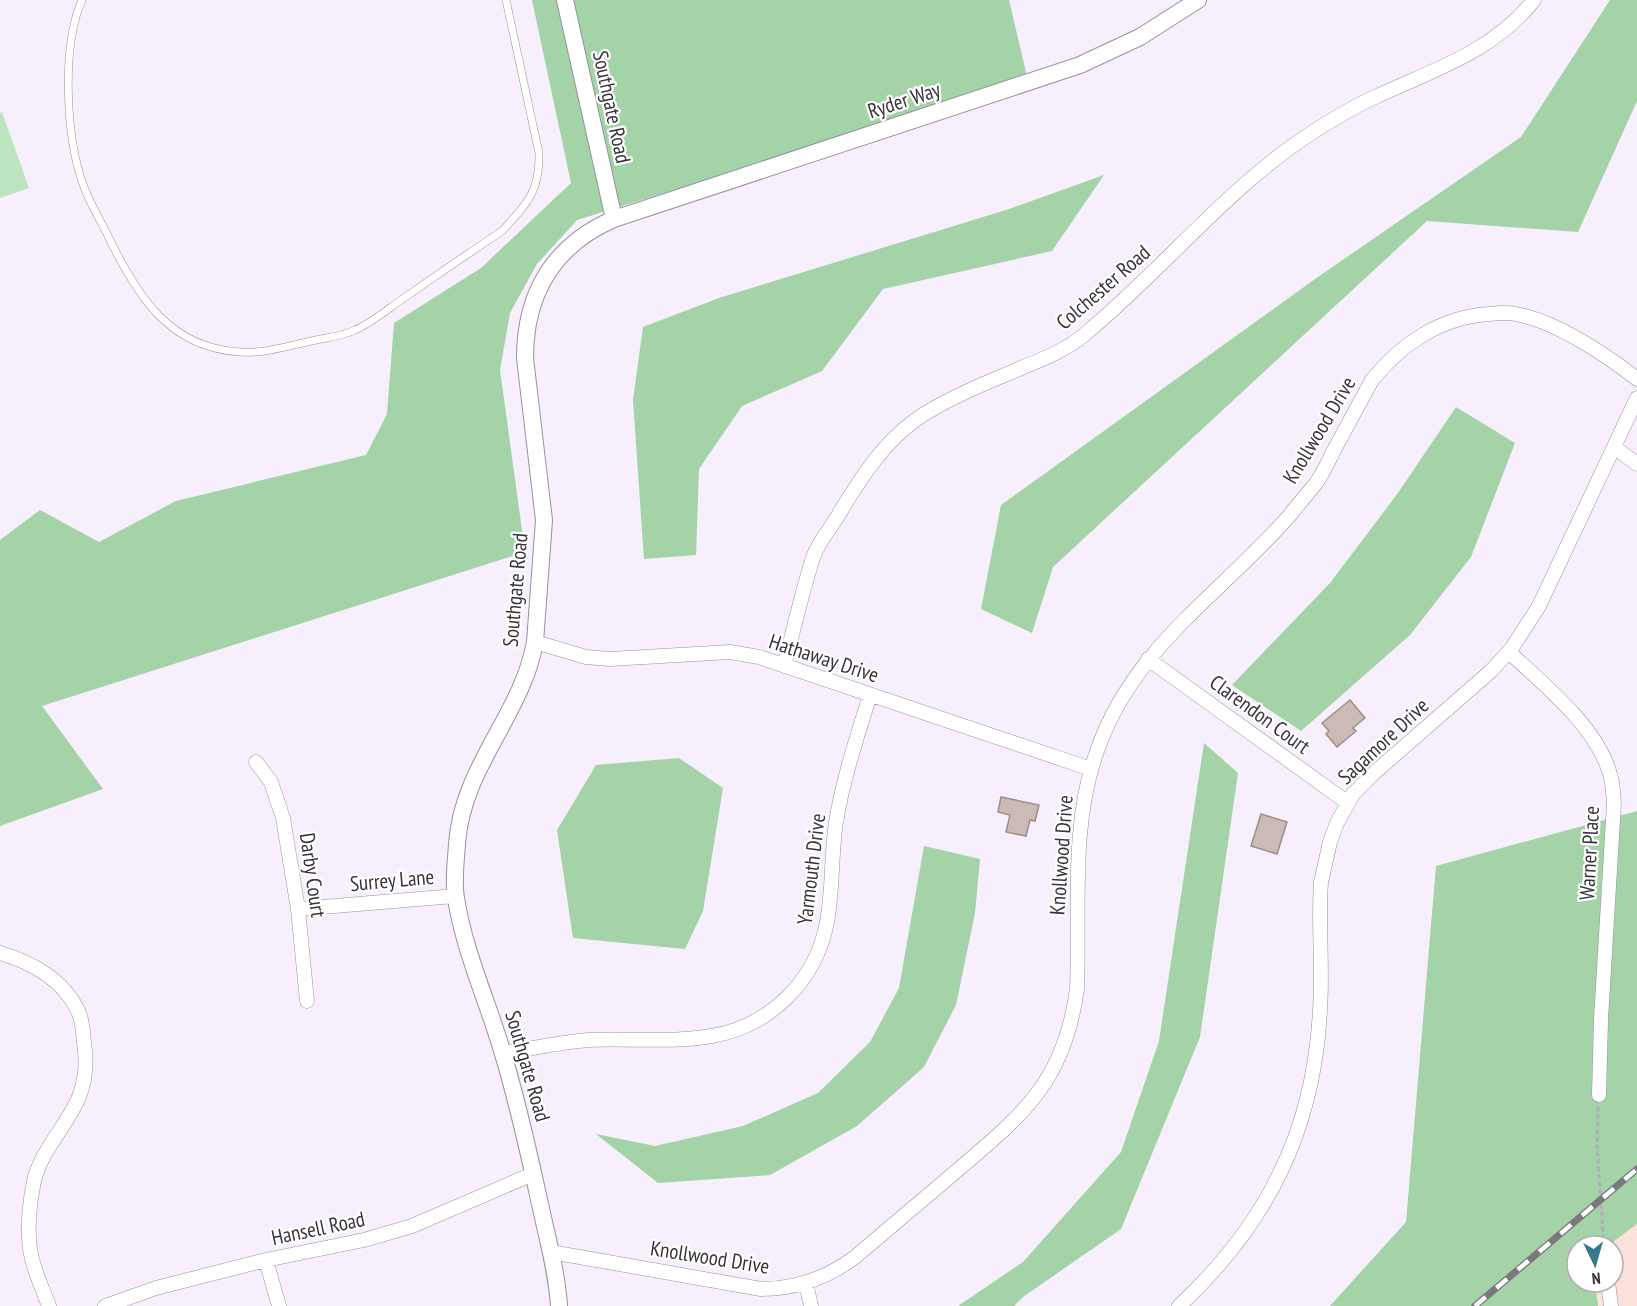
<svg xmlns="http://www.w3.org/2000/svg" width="1637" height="1306" viewBox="0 0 1637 1306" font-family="'PT Sans Narrow',sans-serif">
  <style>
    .industrial { fill: #fce2dd }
    .green { fill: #bce4be }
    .forest { fill: #a3d3a6 }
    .building { fill: #cbbab6; stroke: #9d8e89; stroke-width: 1.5 }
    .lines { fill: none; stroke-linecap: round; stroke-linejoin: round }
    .service-casing { stroke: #99919e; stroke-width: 8 }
    .minor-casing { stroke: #99919e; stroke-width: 15 }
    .tertiary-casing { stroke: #99919e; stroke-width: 18 }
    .path { stroke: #b2acb6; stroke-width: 3; stroke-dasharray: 4.5 3; stroke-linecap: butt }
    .service { stroke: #fff; stroke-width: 7 }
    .minor { stroke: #fff; stroke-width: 14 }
    .tertiary { stroke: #fff; stroke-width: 16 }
    .rail-casing { stroke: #7c767f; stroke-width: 7 }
    .rail { stroke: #fff; stroke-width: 4.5; stroke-dasharray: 14; stroke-linecap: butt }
    .labels { text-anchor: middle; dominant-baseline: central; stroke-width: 4.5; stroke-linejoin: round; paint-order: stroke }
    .street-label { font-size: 21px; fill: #38343a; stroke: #fff }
  </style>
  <rect width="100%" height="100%" fill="#f7effc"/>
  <path class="industrial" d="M1637 1224V1306H1598L1595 1282H1613V1246H1608Z"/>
  <path class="green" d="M2 112 29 188 0 198V113Z"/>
  <path class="forest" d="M532 0H1009L1028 81 577 220 537 264 510 313 500 370 525 552 42 706 103 789 0 826V540L40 510 99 542 176 501 366 455 387 414 394 323 481 268 571 183Z
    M1610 0H1637V101L1578 232 1427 221 1053 567 1032 633 981 609 1001 505 1315 279 1521 137Z
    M1104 175 1052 251 883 289 822 371 742 406 699 469 696 555 644 559 633 400 643 327 719 298 1006 210Z
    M1456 407 1515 443 1471 557 1410 635 1301 731 1232 685 1330 583 1398 493Z
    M1204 743 1238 773 1200 1037 1121 1229 1023 1297 1014 1306H958L1023 1262 1121 1152 1159 1041Z
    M679 758 723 788 703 911 685 949 573 938 557 830 596 765Z
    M1637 811V1224L1608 1246H1577V1282H1595L1598 1306H1330L1406 1222 1436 866Z
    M924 846 980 859 975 913 956 1005 924 1067 857 1126 770 1175 658 1183 596 1134 655 1146 743 1126 818 1093 870 1042 899 988Z"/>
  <path class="building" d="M1350 700 1365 718 1353 728 1356 731 1337 747 1326 734 1329 731 1322 723Z
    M1001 797 1039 805 1035 821 1030 820 1026 836 1006 832 1010 815 998 812Z
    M1261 814 1287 822 1277 854 1251 846Z"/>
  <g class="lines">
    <g class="service-casing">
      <path id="service" d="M82 0C61 48 66 139 84 187 91 206 102 223 110 240 138 297 170 348 240 352 265 354 291 345 316 340 329 337 343 336 355 330 373 322 389 308 404 298 437 275 469 253 502 231 527 204 540 192 539 153L506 0"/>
    </g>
    <g class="minor-casing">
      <path id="minor" d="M1614 447 1637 464
        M535 642 586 657 610 659 730 652 759 657 1091 769
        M1509 652C1543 684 1595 725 1609 771 1613 781 1613 793 1614 803L1601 1019 1599 1095
        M1148 659 1348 803
        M784 666C794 629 802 591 814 555 819 542 829 530 836 519 861 477 887 435 931 410 959 393 991 381 1021 368 1043 359 1067 350 1085 334 1165 268 1228 186 1316 130 1335 118 1355 106 1375 97 1433 70 1493 52 1534 0
        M256 762 271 782 283 818 298 909 307 1001
        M298 909 455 896
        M0 953C31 962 64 980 78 1011 83 1020 83 1033 84 1043 87 1061 86 1079 79 1097 67 1126 41 1150 34 1181 29 1206 26 1234 32 1259 36 1275 43 1290 49 1306
        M503 1053C531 1049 560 1042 589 1040 629 1038 672 1043 712 1036 770 1026 816 981 827 922 833 890 831 855 836 822 843 779 857 737 870 695
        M551 1252 761 1289C797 1289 827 1278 855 1257 888 1229 921 1201 953 1174 1022 1115 1064 1084 1077 989 1080 910 1070 826 1097 751 1133 647 1221 594 1290 515 1298 504 1308 494 1316 483 1323 474 1328 462 1333 452 1346 428 1359 404 1372 380 1401 344 1441 317 1489 314 1498 313 1508 312 1516 314 1557 322 1605 354 1637 379
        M266 1260 279 1306
        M1608 1282 1611 1306
        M806 1283 811 1306
        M105 1306 156 1288 266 1260 364 1240 412 1226 533 1174
        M1179 1306C1267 1224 1314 1131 1320 1010 1323 967 1318 924 1321 882L1330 842 1337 823 1353 794 1374 773 1491 671 1512 648 1539 606 1637 398"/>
    </g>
    <g class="tertiary-casing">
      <path id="tertiary" d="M565 0 614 219
        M559 1306C557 1272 547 1237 540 1204 529 1154 518 1103 503 1054 488 1002 464 951 456 898 453 881 456 861 457 844 462 767 522 715 535 642L544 520 525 358C525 293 554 245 614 219L1080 65 1140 37 1198 0"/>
    </g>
    <path class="path" d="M1598 1107 1597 1146 1604 1246"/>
    <use href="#service" class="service"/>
    <use href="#minor" class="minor"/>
    <use href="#tertiary" class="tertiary"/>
    <g class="rail-casing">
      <path id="rail" d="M1475 1306 1637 1169"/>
    </g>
    <use href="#rail" class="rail"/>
  </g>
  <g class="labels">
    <g class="street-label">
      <text transform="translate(904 100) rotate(-18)">Ryder Way</text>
      <text transform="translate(612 107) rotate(78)">Southgate Road</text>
      <text transform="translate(1103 287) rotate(-41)">Colchester Road</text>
      <text transform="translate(1319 430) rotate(-59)">Knollwood Drive</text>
      <text transform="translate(515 590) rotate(-85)">Southgate Road</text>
      <text transform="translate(824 658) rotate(18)">Hathaway Drive</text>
      <text transform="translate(1260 714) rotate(36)">Clarendon Court</text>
      <text transform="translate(1383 741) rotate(-43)">Sagamore Drive</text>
      <text transform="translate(1589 853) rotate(-87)">Warner Place</text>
      <text transform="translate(1061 855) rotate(-86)">Knollwood Drive</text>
      <text transform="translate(811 869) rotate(-83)">Yarmouth Drive</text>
      <text transform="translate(313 875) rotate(82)">Darby Court</text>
      <text transform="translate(392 880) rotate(-5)">Surrey Lane</text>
      <text transform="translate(528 1066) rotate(74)">Southgate Road</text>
      <text transform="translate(318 1228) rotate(-12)">Hansell Road</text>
      <text transform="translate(710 1257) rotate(9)">Knollwood Drive</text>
    </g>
  </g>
  <g transform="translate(1595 1264) rotate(175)"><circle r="28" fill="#ffffff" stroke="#afaeb0" stroke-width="1.5"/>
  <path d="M0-4.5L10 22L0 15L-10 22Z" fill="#36788a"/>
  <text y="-9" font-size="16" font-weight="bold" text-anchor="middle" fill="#38343a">N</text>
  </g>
</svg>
